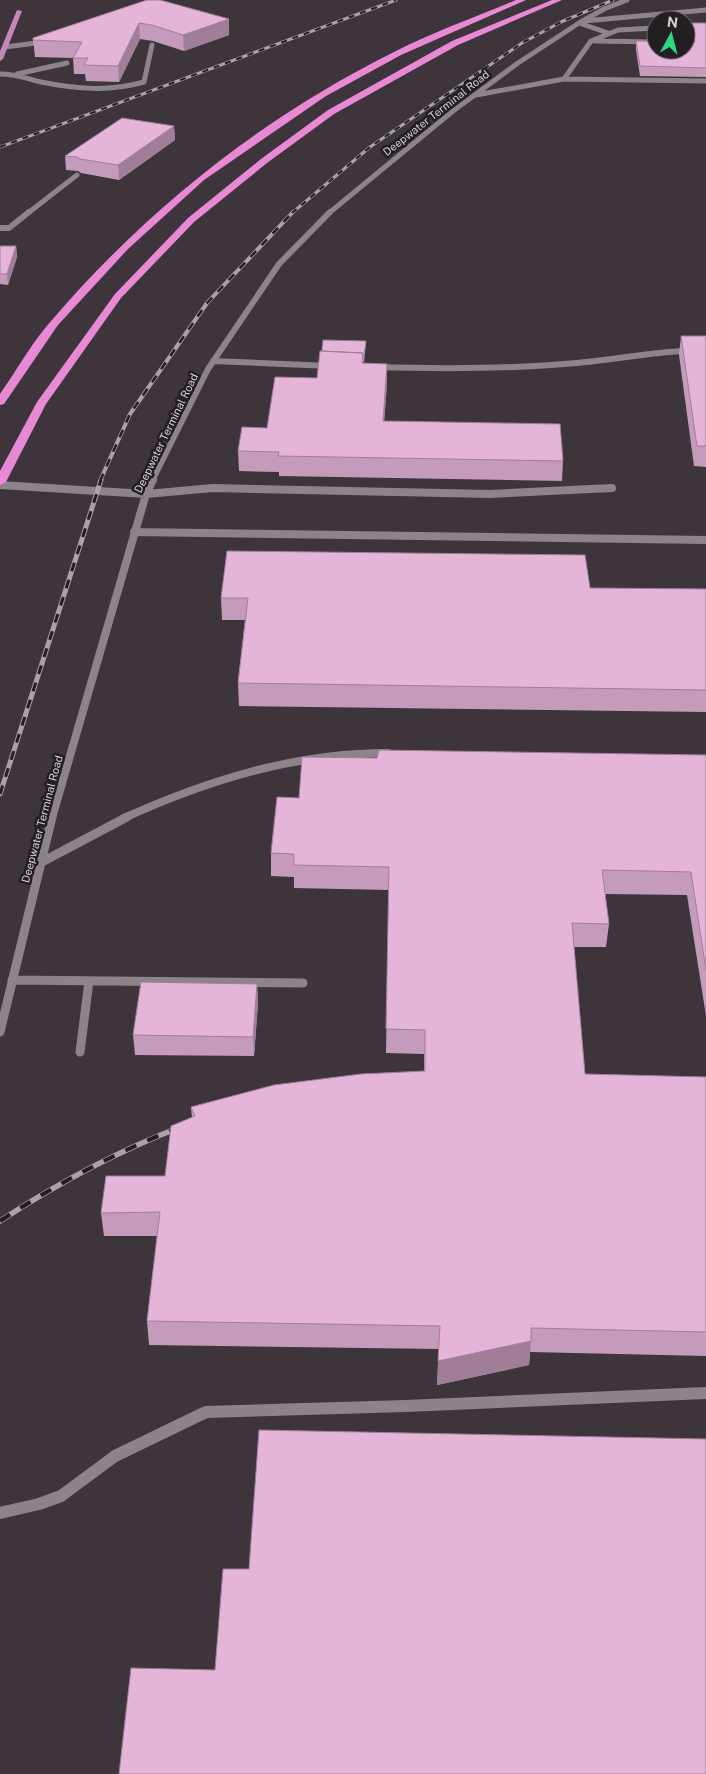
<svg xmlns="http://www.w3.org/2000/svg" width="706" height="1774" viewBox="0 0 706 1774" font-family="'Public Sans',sans-serif">
  <style>
    .lines { fill: none; stroke-linecap: round; stroke-linejoin: round }
    .minor-far4 { stroke: #8d848b; stroke-width: 5 }
    .minor-far3 { stroke: #8d848b; stroke-width: 6 }
    .minor-far2 { stroke: #8d848b; stroke-width: 8 }
    .minor-far1 { stroke: #8d848b; stroke-width: 9 }
    .minor { stroke: #8d848b; stroke-width: 12 }
    .major { fill: #c487b7; fill-rule: evenodd }
    .highway { fill: #e989d5; fill-rule: evenodd }
    .rail-far3-casing { stroke: #a9a3a8; stroke-width: 3 }
    .rail-far2-casing { stroke: #a9a3a8; stroke-width: 4 }
    .rail-far1-casing { stroke: #a9a3a8; stroke-width: 5 }
    .rail-casing { stroke: #a9a3a8; stroke-width: 5.5 }
    .rail-far3 { stroke: #221e21; stroke-width: 2; stroke-dasharray: 6; stroke-linecap: butt }
    .rail-far2 { stroke: #221e21; stroke-width: 2.5; stroke-dasharray: 8; stroke-linecap: butt }
    .rail-far1 { stroke: #221e21; stroke-width: 3; stroke-dasharray: 9; stroke-linecap: butt }
    .rail { stroke: #221e21; stroke-width: 4; stroke-dasharray: 12; stroke-linecap: butt }
    .wall { fill: #c59bbb }
    .shaded-wall { fill: #a07e98 }
    .building { fill: #e5b4d9; stroke: #a07e98 }
    .labels { text-anchor: middle; dominant-baseline: central; stroke-width: 5; stroke-linejoin: round; paint-order: stroke }
    .far-street-label { font-size: 11px; fill: #d5d0d4; stroke: #221e21 }
  </style>
  <rect width="100%" height="100%" fill="#3d353b"/>
  <g class="lines">
    <path class="minor-far4" d="M584 21 706 10
      M579 23 608 33
      M594 41 656 42
      M5 47 44 42
      M0 74C16 74 25 78 41 82 76 89 109 92 144 82L152 45
      M17 74 67 63
      M564 79 591 41 618 30 656 28
      M476 95 564 79 706 81
      M28 213 77 175
      M329 213 453 111 518 63 579 23 604 9 627 0"/>
    <path class="minor-far3" d="M0 228H9L29 212
      M213 361 330 366
      M376 367C443 369 511 369 577 363 621 359 663 350 706 350
      M152 481 208 369 279 264 330 212"/>
    <path class="minor-far2" d="M0 485 146 494 213 488 490 494 612 488
      M134 532 706 540
      M52 818 146 494 153 480
      M124 818C208 780 295 753 388 753"/>
    <path class="minor-far1" d="M40 863 127 817
      M12 980 303 983
      M0 1032 52 817
      M80 1052 89 981"/>
    <path class="minor" d="M0 1513 39 1504 61 1496 115 1456 206 1412 406 1406 706 1393"/>
    <path class="major" d="M17 10 22 11 3 59 0 61V51Z"/>
    <path class="highway" d="M516 0H526L401 55 326 96 204 180 128 249 58 325 4 404 0 405V394C17 370 32 342 52 320 147 209 263 117 394 52 433 32 476 17 516 0Z
      M552 0H562L458 45 334 114 267 163 194 222 121 298 46 404 6 482 0 485V471L37 402 115 294 188 218 261 159 328 110 452 41Z"/>
    <g class="rail-far3-casing">
      <path id="rail-far3" d="M0 147 396 0
        M292 213 370 147 522 43 561 22 613 0"/>
    </g>
    <g class="rail-far2-casing">
      <path id="rail-far2" d="M100 481 130 414 207 303 293 212"/>
    </g>
    <g class="rail-far1-casing">
      <path id="rail-far1" d="M0 794 101 480"/>
    </g>
    <g class="rail-casing">
      <path id="rail" d="M0 1221C58 1183 118 1151 183 1126"/>
    </g>
    <use href="#rail-far3" class="rail-far3"/>
    <use href="#rail-far2" class="rail-far2"/>
    <use href="#rail-far1" class="rail-far1"/>
    <use href="#rail" class="rail"/>
  </g>
  <path class="wall" d="M147 0 229 19V35L184 51 153 41 140 39 119 82 86 81 85 74H74L73 58 35 57 33 38Z
    M691 23H706V77L640 76 636 50V41L692 42 690 32Z
    M174 126 175 140 119 180 81 173 78 171 66 170 65 156Z
    M0 246H16L17 257 8 285 0 284Z
    M681 336H706V467L694 466 679 355Z
    M366 341 364 362H363V363L387 383 384 421 563 461 562 481 279 476V472L239 471 238 451 267 428 317 378 322 351Z
    M590 588 706 589V712L239 706 238 683 245 620H222L221 598Z
    M706 755V1016L687 895 605 894 609 924 606 947H574L585 1074 706 1077V1356L530 1352 529 1365 437 1385 439 1349 149 1345 147 1321 157 1236H104L101 1213 165 1176 192 1118 191 1107 424 1071V1054L386 1053 389 890 294 888V877L271 876V853L299 798 377 758Z
    M257 984 258 1003 254 1056 135 1055 133 1035Z"/>
  <path class="shaded-wall" d="M229 19V35L184 51 183 35Z
    M139 23 140 39 119 82 118 66Z
    M174 126 175 140 119 180 118 165Z
    M16 246 17 257 8 285 7 274Z
    M387 364V383L383 440V421Z
    M257 984 258 1003 254 1056 253 1037Z
    M531 1341 529 1365 437 1385 438 1361Z"/>
  <path class="building" d="M147 0H160L229 19 183 35 152 25 139 23 118 66 84 65 88 58H73L82 42 33 40V38Z
    M691 23H706V68L640 66 636 41H656V50H686V42H695Z
    M122 118 174 126 118 165 80 159 77 157 65 156Z
    M0 246H16L7 274H0Z
    M681 336H706V446H697Z
    M323 340 366 341 364 356H363V353L322 351Z
    M320 351 363 353 362 363 387 364 383 421 560 424 563 461 278 456 279 452 238 451 242 427 267 428 275 377 317 378Z
    M227 551 585 555 590 588 706 589V690L238 683 248 598H221Z
    M379 750 706 755V970L691 872 602 870 609 924 572 923 585 1074 706 1077V1332L531 1328V1341L438 1361 440 1326 147 1321 160 1212 101 1213 106 1176H165L171 1126 195 1116 191 1107 274 1085 361 1074 425 1071V1030L386 1029 389 867 294 865V854L271 853 277 797 299 798 302 757 377 758Z
    M141 982 257 984 253 1037 133 1035Z
    M259 1430 706 1439V1774H119L131 1668 215 1670 223 1569H249Z"/>
  <g class="labels">
    <g class="far-street-label">
      <text transform="translate(436 113) rotate(-38)">Deepwater Terminal Road</text>
      <text transform="translate(166 433) rotate(-64)">Deepwater Terminal Road</text>
      <text transform="translate(42 819) rotate(-75)">Deepwater Terminal Road</text>
    </g>
  </g>
  <g transform="translate(671 35) rotate(7)"><circle r="24" fill="#221e21" stroke="#6a6569"/>
  <path d="M0-4L9 19L0 12L-9 19Z" fill="#30d883"/>
  <text y="-8" font-size="14" font-weight="bold" text-anchor="middle" fill="#d5d0d4">N</text>
  </g>
</svg>
